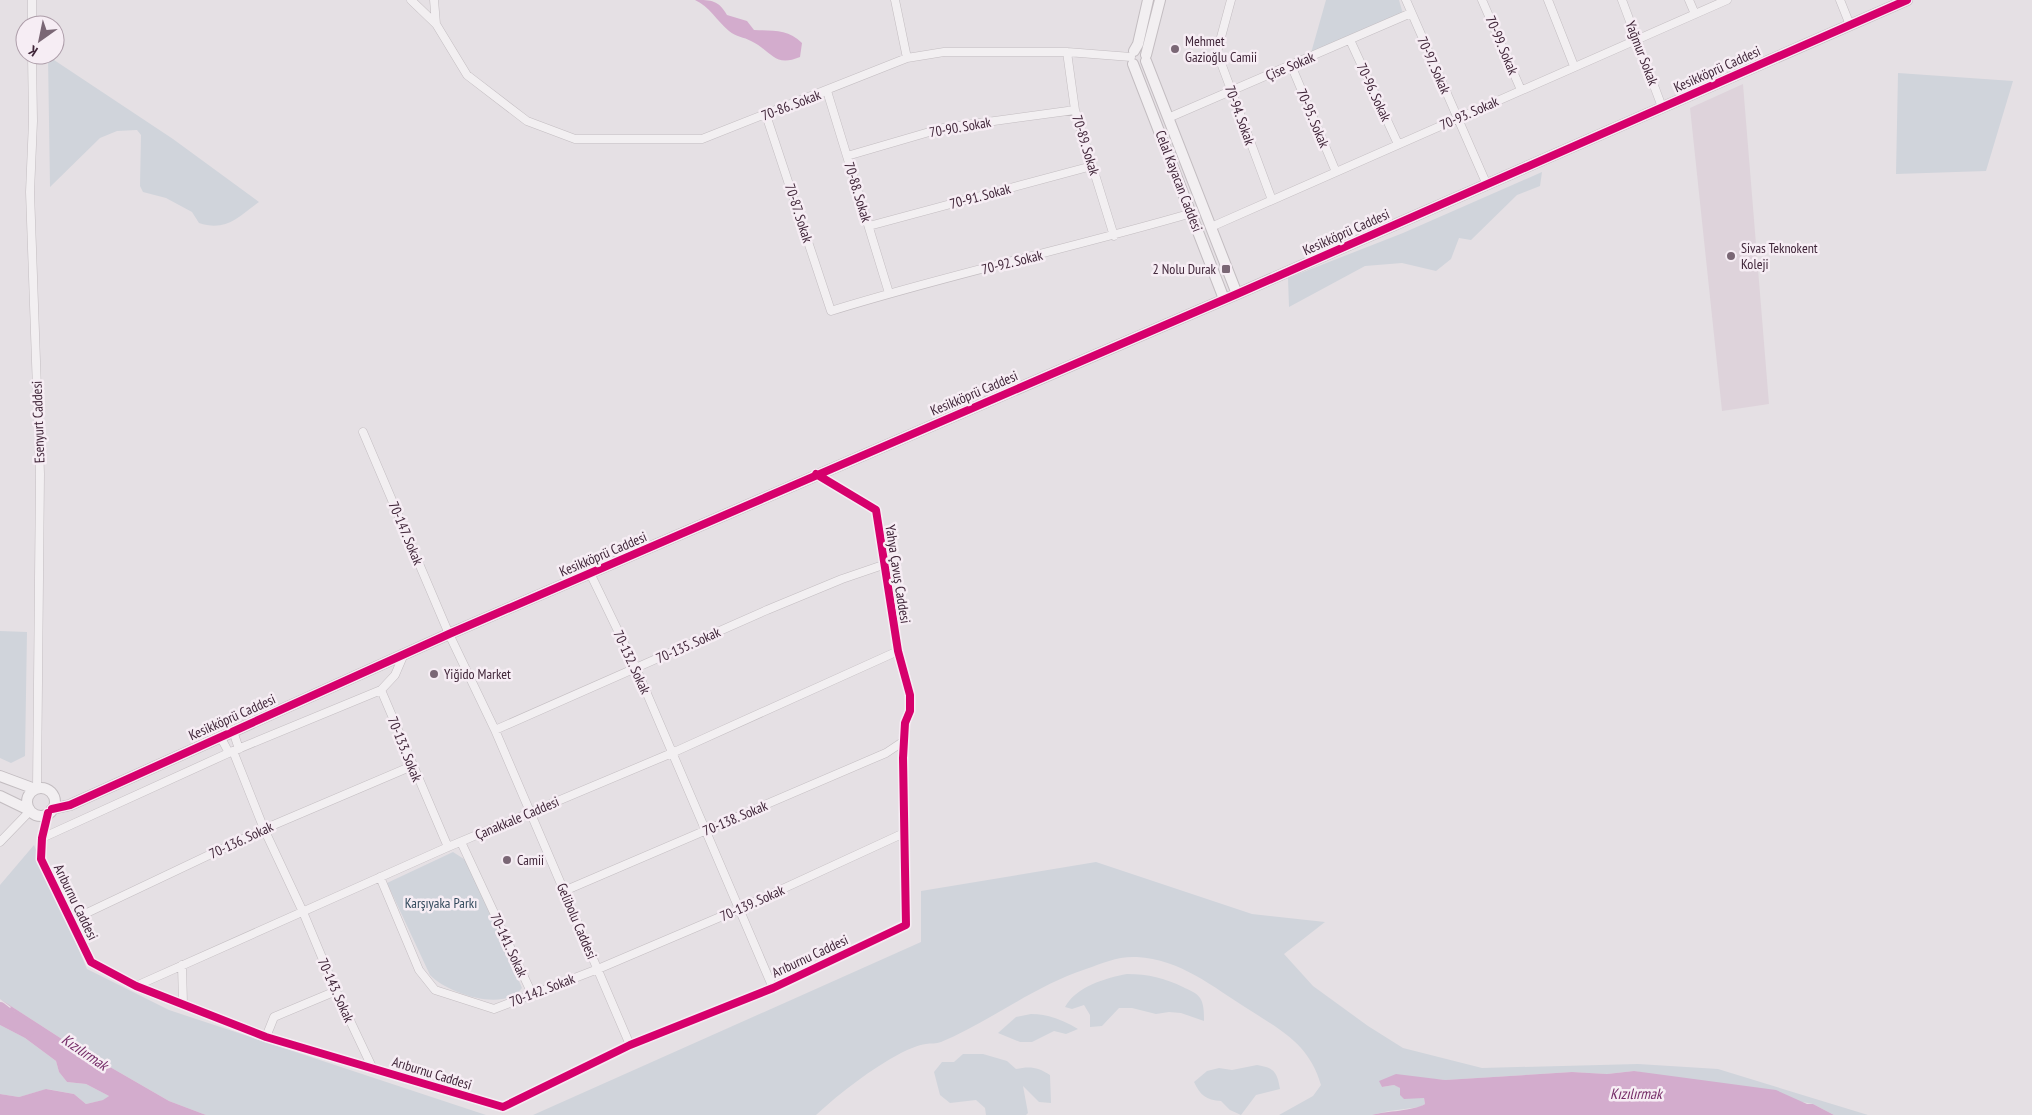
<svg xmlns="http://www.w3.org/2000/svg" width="2032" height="1115" viewBox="0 0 2032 1115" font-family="'PT Sans Narrow',sans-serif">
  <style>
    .built { fill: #ded3db }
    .green { fill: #d0d4db }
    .water { fill: #d3accd }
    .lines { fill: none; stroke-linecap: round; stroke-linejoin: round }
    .river { stroke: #d3accd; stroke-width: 14 }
    .minor-casing { stroke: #c3bdc1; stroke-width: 9 }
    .tertiary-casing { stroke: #c3bdc1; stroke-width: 12 }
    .minor { stroke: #f2eff1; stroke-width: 8 }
    .tertiary { stroke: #f2eff1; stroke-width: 10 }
    .cycleway-casing { stroke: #f6edf4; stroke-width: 11 }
    .cycleway { stroke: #d6006c; stroke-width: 8 }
    .poi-dot { fill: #7a6775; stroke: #f6edf4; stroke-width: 2 }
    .labels { text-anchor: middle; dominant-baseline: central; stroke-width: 5; stroke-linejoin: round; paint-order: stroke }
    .poi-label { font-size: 14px; fill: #402639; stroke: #f6edf4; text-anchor: start }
    .street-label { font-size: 14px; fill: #402639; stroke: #f6edf4 }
    .park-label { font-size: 14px; fill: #32495c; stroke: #f6edf4 }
    .water-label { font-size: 15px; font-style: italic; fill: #762d68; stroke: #f6edf4 }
  </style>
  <rect width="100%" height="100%" fill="#e5e0e4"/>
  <path class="built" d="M1743 84 1769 404 1722 411 1690 108Z"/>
  <path class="green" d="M1326 0H1399L1403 14 1311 53Z
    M48 56 173 139 259 202C238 217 226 232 199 223L192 212 166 198 143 192 140 186 141 135 137 130 117 131 100 138 50 187Z
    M1898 73 2013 81 1986 171 1896 174Z
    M1542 172 1540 186 1517 195 1471 240 1459 238 1451 259 1436 271 1402 263 1365 266 1289 307 1288 278 1403 233Z
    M0 631 27 632 25 756 11 763 0 758Z
    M34 845 87 969 169 1010 486 1115H206L169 1101 65 1041 0 999V885Z
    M453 852 467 861 522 988C504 1013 447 993 430 975L387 883Z
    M1096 862 1252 914 1325 922 1284 954 1313 986 1368 1026 1403 1048 1482 1068 1638 1064 1718 1069 1868 1115H1834L1813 1104 1634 1071 1607 1074 1572 1072 1445 1080 1423 1078 1380 1081 1382 1087 1394 1085 1424 1098 1425 1104 1420 1107 1389 1111 1372 1115H1279L1313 1096 1321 1085C1309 1044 1282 1031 1248 1009 1213 987 1180 959 1137 957 1118 956 1103 963 1086 969 1034 986 991 1021 941 1042 936 1044 931 1043 926 1044 918 1045 909 1049 901 1053 871 1069 841 1092 816 1115H533L921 942V891Z
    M1127 974C1149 974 1164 978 1183 987 1189 990 1197 993 1200 998 1204 1004 1204 1013 1204 1021L1181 1013 1169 1012 1156 1014 1132 1008H1119L1102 1026 1090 1027V1015L1084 1005 1072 1009 1065 1007C1076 987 1105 978 1127 974Z
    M1031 1014C1048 1014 1063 1020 1078 1029L1066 1034 1054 1031 1032 1042H1020L998 1033 1016 1017Z
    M0 1025 25 1038 56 1061 59 1072 67 1082 86 1084 109 1096 104 1100 86 1104 74 1094 47 1089 19 1097 0 1094Z
    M963 1054H983L1007 1061 1016 1069C1030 1066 1038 1067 1050 1075L1051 1103 1039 1102 1023 1086 1028 1113 1026 1115H986L985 1108 976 1100 950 1103 940 1095 934 1072 942 1062H954Z
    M1257 1065C1274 1068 1277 1071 1280 1089L1256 1095 1241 1115 1230 1110 1221 1101C1206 1100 1200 1095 1194 1082L1207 1071 1219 1068 1232 1070Z"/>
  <path class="water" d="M695 0C712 0 718 0 727 15L747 21 754 30C773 31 788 29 802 43L800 57C774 68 772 51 751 41 744 37 736 37 729 31 717 21 709 6 695 0Z
    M0 999 65 1041 169 1101 206 1115H0V1094L19 1097 46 1089 74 1094 86 1104 103 1100 109 1096 86 1084 67 1082 59 1072 56 1061 25 1038 0 1025V1016L12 1021 15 1012 8 1010 11 1007Z
    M1634 1071 1776 1090 1807 1104H1813L1834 1115H1372C1386 1111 1414 1111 1425 1104L1424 1098 1404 1099 1400 1095V1088L1394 1085 1382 1087 1379 1081 1396 1074 1445 1080 1572 1072 1607 1074Z"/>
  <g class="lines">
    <path class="river" d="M0 1009 27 1030"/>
    <g class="minor-casing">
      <path id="minor" d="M32 0V25
        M411 0 436 24
        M434 0 436 24 467 75 527 121 575 139H702L907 58 944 52H1067L1131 57
        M895 0 907 58
        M1231 0 1217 52 1272 200
        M1406 0 1487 185
        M1482 0 1521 90
        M1548 0 1574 66
        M1622 0 1662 107
        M1689 0 1695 14
        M1840 0 1850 25
        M1350 40 1398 144
        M1067 52 1075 110 1114 236
        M32 55 33 121 30 192 40 474 37 788
        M1291 65 1336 172
        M827 91 889 293
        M766 115 831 311C950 274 1072 248 1192 213
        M1168 118 1411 13
        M847 156 943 128 1075 110
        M869 226 1092 166
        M1211 227 1727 0
        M363 432 449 634 495 730 630 1045
        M590 573 636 668 773 988
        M404 654 395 675 381 690 448 847
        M495 730 767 610 842 579 883 565
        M233 731 239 749
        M220 736 229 753
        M233 751 264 829 303 912 336 991 372 1067
        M48 813 42 838 41 859 91 962 136 986 266 1037 503 1107 630 1045 773 988 906 925 903 758 905 723 910 711V695L898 651 876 510 816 474
        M42 838 233 751 381 690
        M0 842 30 811
        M461 842 532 994
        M380 877 419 970 435 990 494 1009 598 969 739 909 904 833
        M564 891 886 753 904 741
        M72 920 264 829 412 766
        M182 965 183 1004
        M136 986 448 847 672 753 898 651
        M266 1037 274 1017 336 991"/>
    </g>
    <g class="tertiary-casing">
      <path id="tertiary" d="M1134 51 1138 44 1148 0
        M1146 55 1160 0
        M1146 61 1237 294
        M1133 64 1224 299
        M0 776 35 789
        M27 802a14 14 0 1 1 28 0a14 14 0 1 1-28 0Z
        M0 796 29 810
        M52 809 70 805 449 634 1237 294 1907 0"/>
    </g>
    <use href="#minor" class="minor"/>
    <use href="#tertiary" class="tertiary"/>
    <g class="cycleway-casing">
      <path id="cycleway" d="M52 809 70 805 449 634 1237 294 1907 0
        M48 813 42 838 41 859 91 962 136 986 266 1037 503 1107 630 1045 773 988 906 925 903 758 905 723 910 711V695L898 651 876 510 816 474"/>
    </g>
    <use href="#cycleway" class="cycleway"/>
  </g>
  <g class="poi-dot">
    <circle cx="1175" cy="49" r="5"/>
    <circle cx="1731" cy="256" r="5"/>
    <rect x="1221" y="264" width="10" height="10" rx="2.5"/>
    <circle cx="434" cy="674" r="5"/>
    <circle cx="507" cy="860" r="5"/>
  </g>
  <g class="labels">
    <g class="poi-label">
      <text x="1185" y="41">Mehmet<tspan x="1185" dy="16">Gazioğlu Camii</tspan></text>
      <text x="1741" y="248">Sivas Teknokent<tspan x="1741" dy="16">Koleji</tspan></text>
      <text x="1216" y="269" text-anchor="end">2 Nolu Durak</text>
      <text x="444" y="674">Yiğido Market</text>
      <text x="517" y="860">Camii</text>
    </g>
    <g class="street-label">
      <text transform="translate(1502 45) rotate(67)">70-99. Sokak</text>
      <text transform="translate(1642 53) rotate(69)">Yağmur Sokak</text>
      <text transform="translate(1434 65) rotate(66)">70-97. Sokak</text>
      <text transform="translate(1290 66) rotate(-23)">Çise Sokak</text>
      <text transform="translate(1717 69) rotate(-24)">Kesikköprü Caddesi</text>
      <text transform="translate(1374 92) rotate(65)">70-96. Sokak</text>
      <text transform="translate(791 105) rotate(-21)">70-86. Sokak</text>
      <text transform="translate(1469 113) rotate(-24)">70-93. Sokak</text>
      <text transform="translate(1240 115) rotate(70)">70-94. Sokak</text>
      <text transform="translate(1313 118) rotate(67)">70-95. Sokak</text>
      <text transform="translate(960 127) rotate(-10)">70-90. Sokak</text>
      <text transform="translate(1086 145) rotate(73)">70-89. Sokak</text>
      <text transform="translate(1179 181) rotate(69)">Celal Kayacan Caddesi</text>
      <text transform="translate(858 192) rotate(73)">70-88. Sokak</text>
      <text transform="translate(980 196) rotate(-15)">70-91. Sokak</text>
      <text transform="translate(799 213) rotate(72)">70-87. Sokak</text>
      <text transform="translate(1346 232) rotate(-24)">Kesikköprü Caddesi</text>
      <text transform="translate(1012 262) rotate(-14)">70-92. Sokak</text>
      <text transform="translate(974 393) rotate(-23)">Kesikköprü Caddesi</text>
      <text transform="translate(38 422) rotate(-92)">Esenyurt Caddesi</text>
      <text transform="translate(406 533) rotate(67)">70-147. Sokak</text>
      <text transform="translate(603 554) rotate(-23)">Kesikköprü Caddesi</text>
      <text transform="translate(898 574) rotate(81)">Yahya Çavuş Caddesi</text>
      <text transform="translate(688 645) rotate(-24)">70-135. Sokak</text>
      <text transform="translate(632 662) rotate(65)">70-132. Sokak</text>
      <text transform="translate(232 717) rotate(-24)">Kesikköprü Caddesi</text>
      <text transform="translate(405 749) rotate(68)">70-133. Sokak</text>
      <text transform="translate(517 818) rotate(-23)">Çanakkale Caddesi</text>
      <text transform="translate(735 818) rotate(-23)">70-138. Sokak</text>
      <text transform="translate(241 840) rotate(-25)">70-136. Sokak</text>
      <text transform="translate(76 902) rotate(64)">Arıburnu Caddesi</text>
      <text transform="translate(752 903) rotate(-24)">70-139. Sokak</text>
      <text transform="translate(577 921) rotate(67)">Gelibolu Caddesi</text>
      <text transform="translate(509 945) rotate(65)">70-141. Sokak</text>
      <text transform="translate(810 956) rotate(-25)">Arıburnu Caddesi</text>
      <text transform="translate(336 990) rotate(66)">70-143. Sokak</text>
      <text transform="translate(542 990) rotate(-21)">70-142. Sokak</text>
      <text transform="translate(432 1073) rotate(17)">Arıburnu Caddesi</text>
    </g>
    <g class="park-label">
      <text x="441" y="903">Karşıyaka Parkı</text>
    </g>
    <g class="water-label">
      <text transform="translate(85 1052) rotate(34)">Kızılırmak</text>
      <text x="1636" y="1093">Kızılırmak</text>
    </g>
  </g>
  <g transform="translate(40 40) rotate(213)"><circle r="24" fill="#f6edf4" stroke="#ad9da9"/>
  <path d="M0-4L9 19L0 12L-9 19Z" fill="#7a6775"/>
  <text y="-8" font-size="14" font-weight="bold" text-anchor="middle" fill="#402639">K</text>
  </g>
</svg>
